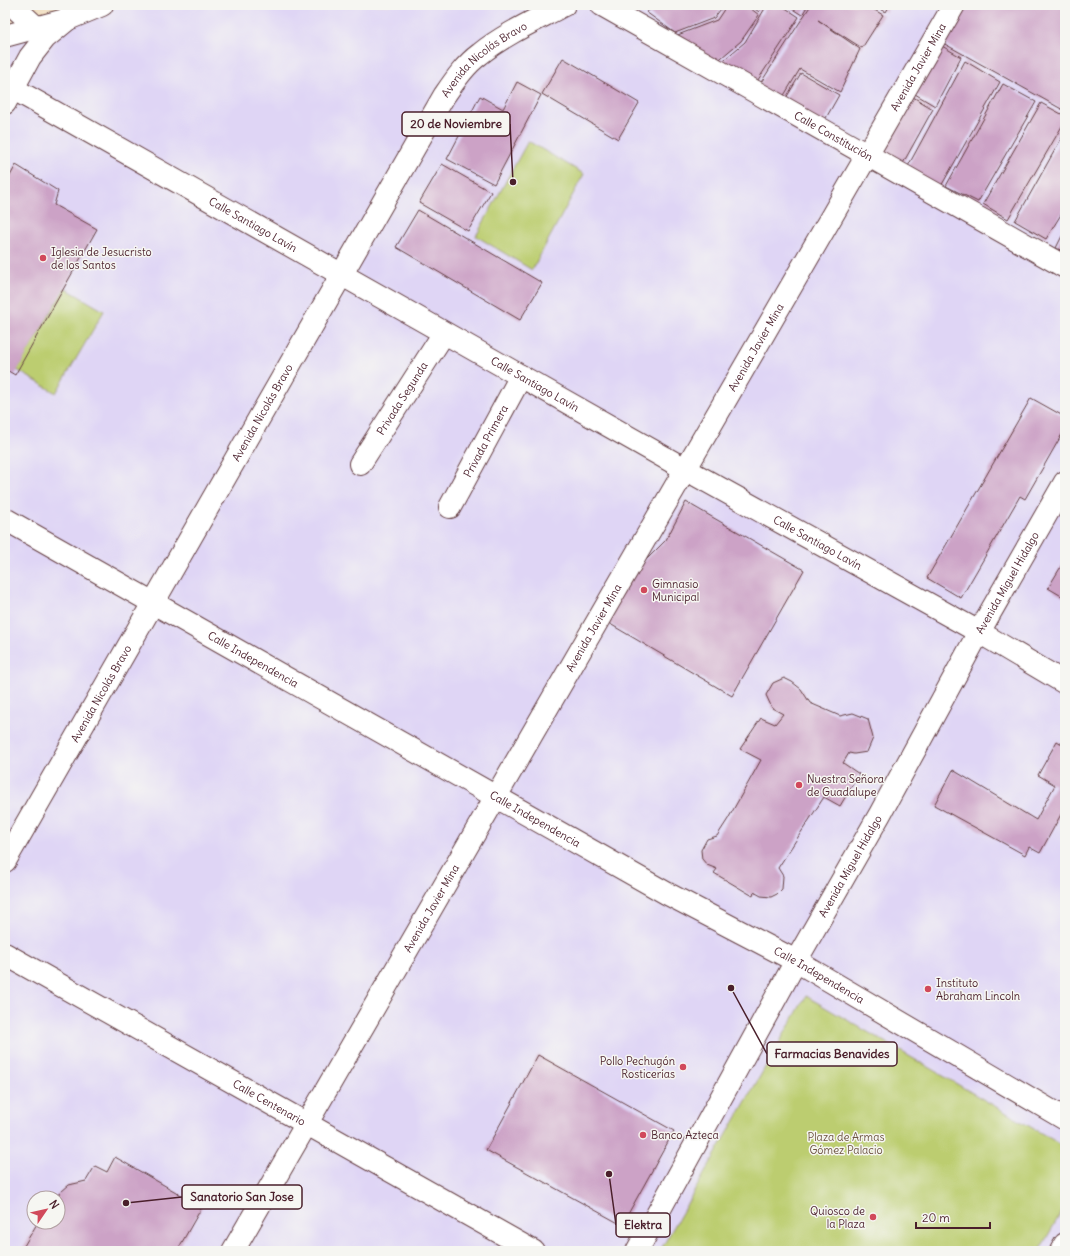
<svg xmlns="http://www.w3.org/2000/svg" width="1070" height="1256" viewBox="0 0 1070 1256" font-family="Delius,sans-serif">
  <style>
    .built { fill: #dfd5f5; fill-rule: evenodd }
    .green { fill: #bccd70; stroke: #83764e }
    .building { fill: #cca2c6 }
    .lines { fill: none; stroke-linecap: round; stroke-linejoin: round }
    .minor-casing { stroke: #633c41; stroke-width: 24 }
    .tertiary-casing { stroke: #633c41; stroke-width: 24 }
    .secondary-casing { stroke: #633c41; stroke-width: 24 }
    .primary-casing { stroke: #633c41; stroke-width: 24 }
    .minor { stroke: #fff; stroke-width: 22 }
    .tertiary { stroke: #fff; stroke-width: 22 }
    .secondary { stroke: #fff; stroke-width: 22 }
    .primary { stroke: #fff; stroke-width: 22 }
    .poi-dot { fill: #d1495b; stroke: #f6f6f2; stroke-width: 1.5 }
    .labels { text-anchor: middle; dominant-baseline: central; stroke-width: 3; stroke-linejoin: round; paint-order: stroke }
    .street-label { font-size: 11px; fill: #4a1f2b; stroke: #f6f6f2 }
    .poi-label { font-size: 11px; fill: #4a1f2b; stroke: #f6f6f2; text-anchor: start }
    .park-label { font-size: 11px; fill: #6c5340; stroke: #f6f6f2 }
    .leader { fill: none; stroke: #4a1f2b; stroke-width: 1.5 }
    .callout-dot { fill: #4a1f2b; stroke: #f6f6f2; stroke-width: 1.5 }
    .callout { fill: #f6f6f2; stroke: #4a1f2b; stroke-width: 1.5 }
    .callout-label { font-size: 12px; text-anchor: middle; font-weight: bold; fill: #4a1f2b }
  </style>
  <rect width="100%" height="100%" fill="#f6f6f2"/>
  <filter id="ink" filterUnits="userSpaceOnUse"><feTurbulence type="fractalNoise" baseFrequency=".025" numOctaves="2"/><feDisplacementMap in="SourceGraphic" scale="8" xChannelSelector="R" yChannelSelector="G"/><feConvolveMatrix kernelMatrix="1 2 1 2 8 2 1 2 1" color-interpolation-filters="sRGB"/></filter>
  <filter id="wash" filterUnits="userSpaceOnUse"><feTurbulence type="fractalNoise" baseFrequency=".012" numOctaves="4" result="noise"/><feDisplacementMap in="SourceGraphic" scale="16" xChannelSelector="R" yChannelSelector="G"/><feGaussianBlur stdDeviation="0.9" result="paint"/><feColorMatrix in="noise" values="0 0 0 0 0 0 0 0 0 0 0 0 0 0 0 0 0 1.4 0 .05"/><feComposite in="paint" operator="in"/></filter>
  <g filter="url(#wash)">
    <rect width="100%" height="100%" fill="#f1ddbe"/>
    <path class="built" d="M119 5H1065V1251H5V42ZM34 1198H58V1222H34Z"/>
    <path class="green" d="M528 141 584 174 532 270 476 236Z
      M65 288 104 311 56 393 17 370Z
      M806 996 1065 1147V1206L1039 1251H660Z"/>
    <g id="blocks">
      <path class="building" d="M658 5H724L714 18 675 33 646 12Z
        M727 5H746L759 15 741 41 715 63 675 36 717 20Z
        M750 5H763L759 12Z
        M767 5H781L799 17 754 86 719 64 745 42Z
        M786 5H808L802 15Z
        M811 5H866L883 15 862 48 818 20 860 49 840 92 800 69 780 102 758 87Z
        M873 5H890L886 12Z
        M963 5H1060L1065 8V111L943 43Z
        M935 42 961 57 935 106 910 91Z
        M563 58 639 103 618 139 542 94Z
        M965 61 1000 82 940 188 907 168Z
        M801 73 839 95 822 125 783 103Z
        M517 82 541 95 494 184 447 159 480 96 503 109Z
        M1003 84 1036 102 978 202 946 186Z
        M908 94 933 109 902 165 875 151Z
        M1041 103 1065 116V121L1008 219 983 204Z
        M1065 132V208L1046 239 1015 221Z
        M442 164 491 192 468 231 419 203Z
        M16 165 58 191 54 205 97 229 15 375 5 369V185Z
        M418 210 542 283 520 320 396 247Z
        M1062 236 1065 238V252L1056 248Z
        M1031 398 1065 417V429L1025 499 1020 496 961 598 927 578Z
        M686 502 804 570 732 696 605 621 626 580 666 540Z
        M1065 560V598L1048 588Z
        M784 678 792 682 801 689 810 703 840 716 853 713 868 719 873 738 867 752 854 754 849 753 843 763 859 774 840 806 824 797 778 868 783 876 782 889 777 894 771 897 761 896 754 892 753 896 714 873 717 869 707 865 702 859 701 850 707 839 717 836 728 819 761 760 740 749 761 718 775 724 783 714 772 708 766 695 773 683Z
        M1057 741 1065 746V807L1040 853 1029 847 1025 855 934 805 953 770 1036 820 1055 785 1038 775Z
        M538 1055 674 1131 622 1225 486 1150Z
        M115 1157 202 1207 177 1251H21L38 1222H58V1198H54L69 1185 86 1181 95 1166 107 1172Z"/>
    </g>
  </g>
  <g filter="url(#ink)">
    <use href="#blocks" fill-opacity="0" stroke="#633c41" stroke-width="1"/>
    <g class="lines">
      <g class="minor-casing">
        <g id="minor">
          <path d="M12 5 37 28"/>
          <path id="s1" d="M602 5 1065 267"/>
          <path d="M5 36 68 19 102 5"/>
          <path id="s2" d="M5 84 685 469 979 632 1065 683"/>
          <path d="M5 103 30 57 45 38 68 19"/>
          <path id="s3" d="M360 464 444 333"/>
          <path id="s4" d="M450 507 521 376"/>
          <path id="s5" d="M5 861 444 96C455 80 465 65 480 54 505 34 536 20 564 5"/>
          <path id="s6" d="M5 954 533 1251"/>
        </g>
      </g>
      <g class="tertiary-casing">
        <path id="tertiary" d="M1061 1251 1065 1244"/>
      </g>
      <g class="secondary-casing">
        <g id="secondary">
          <path id="s7" d="M5 519 666 893 796 961 1065 1119"/>
        </g>
      </g>
      <g class="primary-casing">
        <g id="primary">
          <path id="s8" d="M233 1251 954 5"/>
          <path id="s9" d="M637 1251 796 961 880 814 979 632 1065 482"/>
        </g>
      </g>
      <use href="#minor" class="minor"/>
      <use href="#tertiary" class="tertiary"/>
      <use href="#secondary" class="secondary"/>
      <use href="#primary" class="primary"/>
    </g>
  </g>
  <g class="poi-dot">
    <circle cx="43" cy="258" r="4"/>
    <circle cx="644" cy="590" r="4"/>
    <circle cx="799" cy="785" r="4"/>
    <circle cx="928" cy="989" r="4"/>
    <circle cx="683" cy="1067" r="4"/>
    <circle cx="643" cy="1135" r="4"/>
    <circle cx="873" cy="1217" r="4"/>
  </g>
  <g class="labels">
    <g class="street-label">
      <text stroke="none"><textPath href="#s5" startOffset="937">Avenida Nicolás Bravo</textPath></text>
      <text stroke="none"><textPath href="#s8" startOffset="1368">Avenida Javier Mina</textPath></text>
      <text stroke="none"><textPath href="#s1" startOffset="266">Calle Constitución</textPath></text>
      <text stroke="none"><textPath href="#s2" startOffset="285">Calle Santiago Lavín</textPath></text>
      <text stroke="none"><textPath href="#s8" startOffset="1044">Avenida Javier Mina</textPath></text>
      <text stroke="none"><textPath href="#s2" startOffset="609">Calle Santiago Lavín</textPath></text>
      <text stroke="none"><textPath href="#s3" startOffset="78">Privada Segunda</textPath></text>
      <text stroke="none"><textPath href="#s5" startOffset="517">Avenida Nicolás Bravo</textPath></text>
      <text stroke="none"><textPath href="#s4" startOffset="75">Privada Primera</textPath></text>
      <text stroke="none"><textPath href="#s2" startOffset="933">Calle Santiago Lavín</textPath></text>
      <text stroke="none"><textPath href="#s9" startOffset="764">Avenida Miguel Hidalgo</textPath></text>
      <text stroke="none"><textPath href="#s8" startOffset="720">Avenida Javier Mina</textPath></text>
      <text stroke="none"><textPath href="#s7" startOffset="285">Calle Independencia</textPath></text>
      <text stroke="none"><textPath href="#s5" startOffset="193">Avenida Nicolás Bravo</textPath></text>
      <text stroke="none"><textPath href="#s7" startOffset="609">Calle Independencia</textPath></text>
      <text stroke="none"><textPath href="#s9" startOffset="440">Avenida Miguel Hidalgo</textPath></text>
      <text stroke="none"><textPath href="#s8" startOffset="396">Avenida Javier Mina</textPath></text>
      <text stroke="none"><textPath href="#s7" startOffset="933">Calle Independencia</textPath></text>
      <text stroke="none"><textPath href="#s6" startOffset="303">Calle Centenario</textPath></text>
    </g>
    <g class="poi-label">
      <text x="51" y="252">Iglesia de Jesucristo<tspan x="51" dy="13">de los Santos</tspan></text>
      <text x="652" y="584">Gimnasio<tspan x="652" dy="13">Municipal</tspan></text>
      <text x="807" y="779">Nuestra Señora<tspan x="807" dy="13">de Guadalupe</tspan></text>
      <text x="936" y="983">Instituto<tspan x="936" dy="13">Abraham Lincoln</tspan></text>
      <text x="675" y="1061" text-anchor="end">Pollo Pechugón<tspan x="675" dy="13">Rosticerías</tspan></text>
      <text x="651" y="1135">Banco Azteca</text>
      <text x="865" y="1211" text-anchor="end">Quiosco de<tspan x="865" dy="13">la Plaza</tspan></text>
    </g>
    <g class="park-label">
      <text x="846" y="1137">Plaza de Armas<tspan x="846" dy="13">Gómez Palacio</tspan></text>
    </g>
  </g>
  <path class="leader" d="M513 182L510 124M731 988L767 1054M126 1203L182 1197M609 1174L616 1225"/>
  <g class="callout-dot">
    <circle cx="513" cy="182" r="4"/>
    <circle cx="731" cy="988" r="4"/>
    <circle cx="126" cy="1203" r="4"/>
    <circle cx="609" cy="1174" r="4"/>
  </g>
  <g class="callout">
    <rect x="402" y="112" width="108" height="24" rx="4"/>
    <rect x="767" y="1042" width="130" height="24" rx="4"/>
    <rect x="182" y="1185" width="120" height="24" rx="4"/>
    <rect x="616" y="1213" width="54" height="24" rx="4"/>
  </g>
  <g class="callout-label">
    <text x="456" y="128">20 de Noviembre</text>
    <text x="832" y="1058">Farmacias Benavides</text>
    <text x="242" y="1201">Sanatorio San Jose</text>
    <text x="643" y="1229">Elektra</text>
  </g>
  <rect width="1070" height="1256" fill="none" stroke="#f6f6f2" stroke-width="20"/>
  <g transform="translate(46 1210) rotate(56)"><circle r="19" fill="#f6f6f2" stroke="#b1a0a2"/>
  <path d="M0-3L7 15L0 10L-7 15Z" fill="#d1495b"/>
  <text y="-6" font-size="11" font-weight="bold" text-anchor="middle" fill="#4a1f2b">N</text>
  </g>
  <path d="M916 1222v6h74v-6" fill="none" stroke="#4a1f2b" stroke-width="2"/>
  <text x="922" y="1222" font-size="12" fill="#4a1f2b" stroke="#f6f6f2" stroke-width="3" paint-order="stroke">20 m</text>
</svg>
